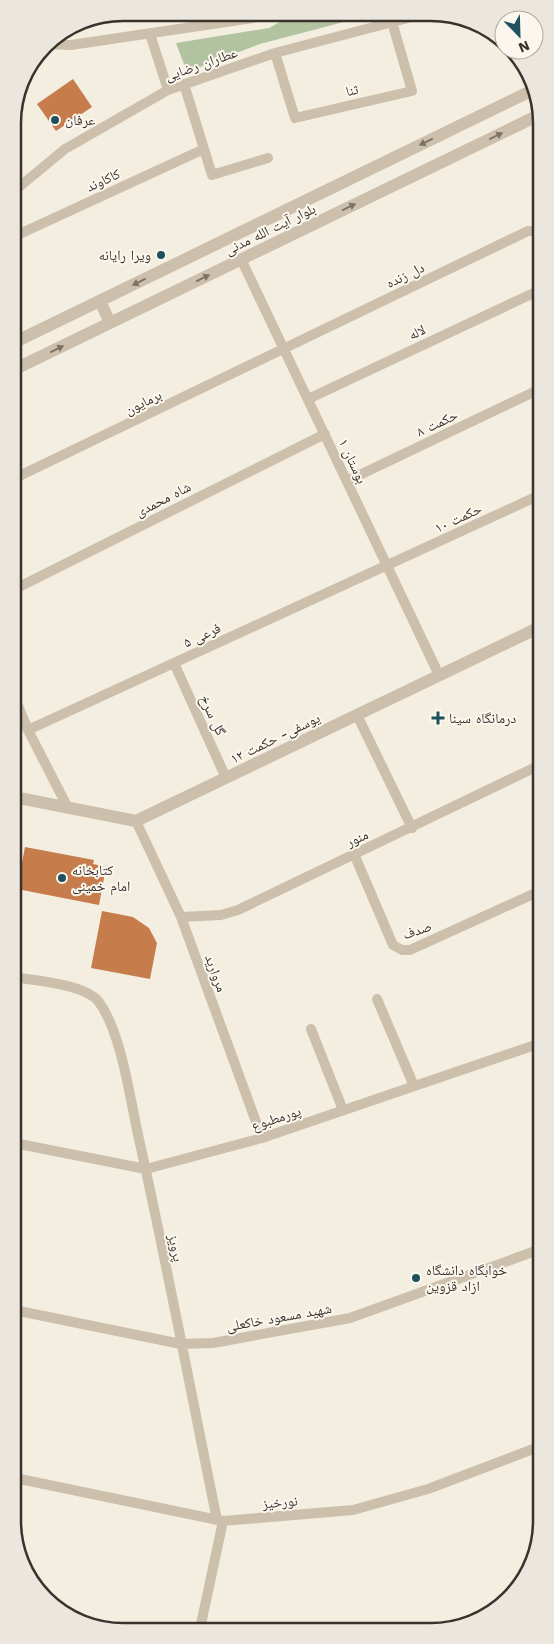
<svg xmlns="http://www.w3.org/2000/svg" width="554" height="1644" viewBox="0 0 554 1644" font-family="'Work Sans','Noto Naskh Arabic',sans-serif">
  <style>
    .green { fill: #b2c3a0 }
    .building { fill: #c77c4c }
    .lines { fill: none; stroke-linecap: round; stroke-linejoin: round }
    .minor { stroke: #ccc0ac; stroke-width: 10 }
    .tertiary { stroke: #ccc0ac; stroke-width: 12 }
    .oneway { fill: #7c7265 }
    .poi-dot { fill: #1f505d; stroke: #fbf7ee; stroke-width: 2 }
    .labels { text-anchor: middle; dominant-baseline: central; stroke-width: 4; stroke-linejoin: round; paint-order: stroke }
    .street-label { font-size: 14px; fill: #3b322b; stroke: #fbf7ee }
    .poi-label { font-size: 14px; fill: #3b322b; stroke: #fbf7ee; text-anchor: start }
    .rim { fill: none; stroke: #3b322b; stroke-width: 2.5 }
  </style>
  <rect width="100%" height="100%" fill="#f4eee1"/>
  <path class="green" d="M294 14H374L260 44 187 72 176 43 269 28Z"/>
  <path class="building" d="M73 79 92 107 56 131 37 104Z
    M25 847 94 860 93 864 106 867 99 905 17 889Z
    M102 911 133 917 149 928 157 943 150 979 91 968Z"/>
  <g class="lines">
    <path class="minor" d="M150 34 168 90
      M47 44 71 45 253 18 261 13
      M275 53 295 118 412 91 392 22
      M184 84 212 175 268 158
      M13 192 65 149 168 90 275 53 423 14
      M13 237 204 149
      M241 259 439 675
      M308 399 538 291
      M13 479 528 231H539
      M347 481 540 389
      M13 590 325 434
      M174 663 226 778
      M14 696 28 730 68 808
      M357 715 412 828
      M28 730 540 495
      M136 821 181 917 262 1138
      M354 854 393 945 402 950H410L540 891
      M181 917 221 915 238 910 540 765
      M14 977C37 981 85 984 99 1002 122 1034 130 1100 139 1139 167 1265 191 1393 217 1520
      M377 999 414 1086
      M311 1029 343 1110
      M14 1143 146 1169 262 1138 541 1043
      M14 1310 181 1344 213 1343 350 1318 541 1249
      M15 1478 223 1521 353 1510 428 1489 541 1446
      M200 1629 223 1521"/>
    <path class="tertiary" d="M100 301 110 323
      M13 343 533 90
      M13 370 539 115
      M14 797 136 821 540 627"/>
  </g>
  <defs><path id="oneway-solid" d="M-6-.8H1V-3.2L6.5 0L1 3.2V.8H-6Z" transform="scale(1.25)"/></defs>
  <g class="oneway">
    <use href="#oneway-solid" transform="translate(496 136) rotate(-26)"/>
    <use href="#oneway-solid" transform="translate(426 142) rotate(154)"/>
    <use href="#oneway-solid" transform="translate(349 207) rotate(-26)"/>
    <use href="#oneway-solid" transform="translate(203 278) rotate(-26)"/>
    <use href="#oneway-solid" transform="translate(139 282) rotate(154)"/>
    <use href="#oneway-solid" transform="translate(57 349) rotate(-26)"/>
  </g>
  <g class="poi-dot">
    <circle cx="55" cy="120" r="5"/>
    <circle cx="161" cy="255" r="5"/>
    <path d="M435.5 710.5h5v5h5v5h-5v5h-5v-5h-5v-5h5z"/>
    <circle cx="62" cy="878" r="5"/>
    <circle cx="416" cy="1278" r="5"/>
  </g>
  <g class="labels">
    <g class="street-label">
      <text transform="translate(201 64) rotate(-19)">عطاران رضایی</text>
      <text transform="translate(352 90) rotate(-13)">ثنا</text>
      <text transform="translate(103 180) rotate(-25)">کاکاوند</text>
      <text transform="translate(270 229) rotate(-26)">بلوار آیت الله مدنی</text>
      <text transform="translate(405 275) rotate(-26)">دل زنده</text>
      <text transform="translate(417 332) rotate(-25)">لاله</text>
      <text transform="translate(143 402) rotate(-26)">برمایون</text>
      <text transform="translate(437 423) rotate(-25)">حکمت ۸</text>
      <text transform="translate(353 461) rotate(65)">بوستان ۱</text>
      <text transform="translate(163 499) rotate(-27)">شاه محمدی</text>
      <text transform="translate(458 518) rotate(-25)">حکمت ۱۰</text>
      <text transform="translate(202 635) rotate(-25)">فرعی ۵</text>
      <text transform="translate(213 715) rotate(65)">گل سرخ</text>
      <text transform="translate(275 738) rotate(-26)">یوسفی- حکمت ۱۲</text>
      <text transform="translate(357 838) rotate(-25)">منور</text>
      <text transform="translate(417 930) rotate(-19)">صدف</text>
      <text transform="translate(216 973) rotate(70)">مروارید</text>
      <text transform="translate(276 1118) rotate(-18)">پورمطبوع</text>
      <text transform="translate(176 1248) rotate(78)">پرویز</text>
      <text transform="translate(279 1317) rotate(-10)">شهید مسعود خاکعلی</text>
      <text transform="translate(280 1502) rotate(-5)">نورخیز</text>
    </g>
    <g class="poi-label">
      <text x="65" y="120">عرفان</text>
      <text x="151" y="255" text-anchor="end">ویرا رایانه</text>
      <text x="449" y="718">درمانگاه سینا</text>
      <text x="72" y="870">کتابخانه<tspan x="72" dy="16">امام خمینی</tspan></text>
      <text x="426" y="1270">خوابگاه دانشگاه<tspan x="426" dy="16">ازاد قزوین</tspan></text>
    </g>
  </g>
  <path d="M0 0H554V1644H0ZM123 21H431A102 102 0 0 1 533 123V1521A102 102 0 0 1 431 1623H123A102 102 0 0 1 21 1521V123A102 102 0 0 1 123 21Z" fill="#ece7de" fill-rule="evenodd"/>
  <path class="rim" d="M123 21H431A102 102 0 0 1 533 123V1521A102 102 0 0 1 431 1623H123A102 102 0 0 1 21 1521V123A102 102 0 0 1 123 21Z"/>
  <g transform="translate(519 35) rotate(157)"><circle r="24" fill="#fbf7ee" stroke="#aea8a0"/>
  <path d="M0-4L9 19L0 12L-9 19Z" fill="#1f505d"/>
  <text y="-8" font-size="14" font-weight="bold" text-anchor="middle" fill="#3b322b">N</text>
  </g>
</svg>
